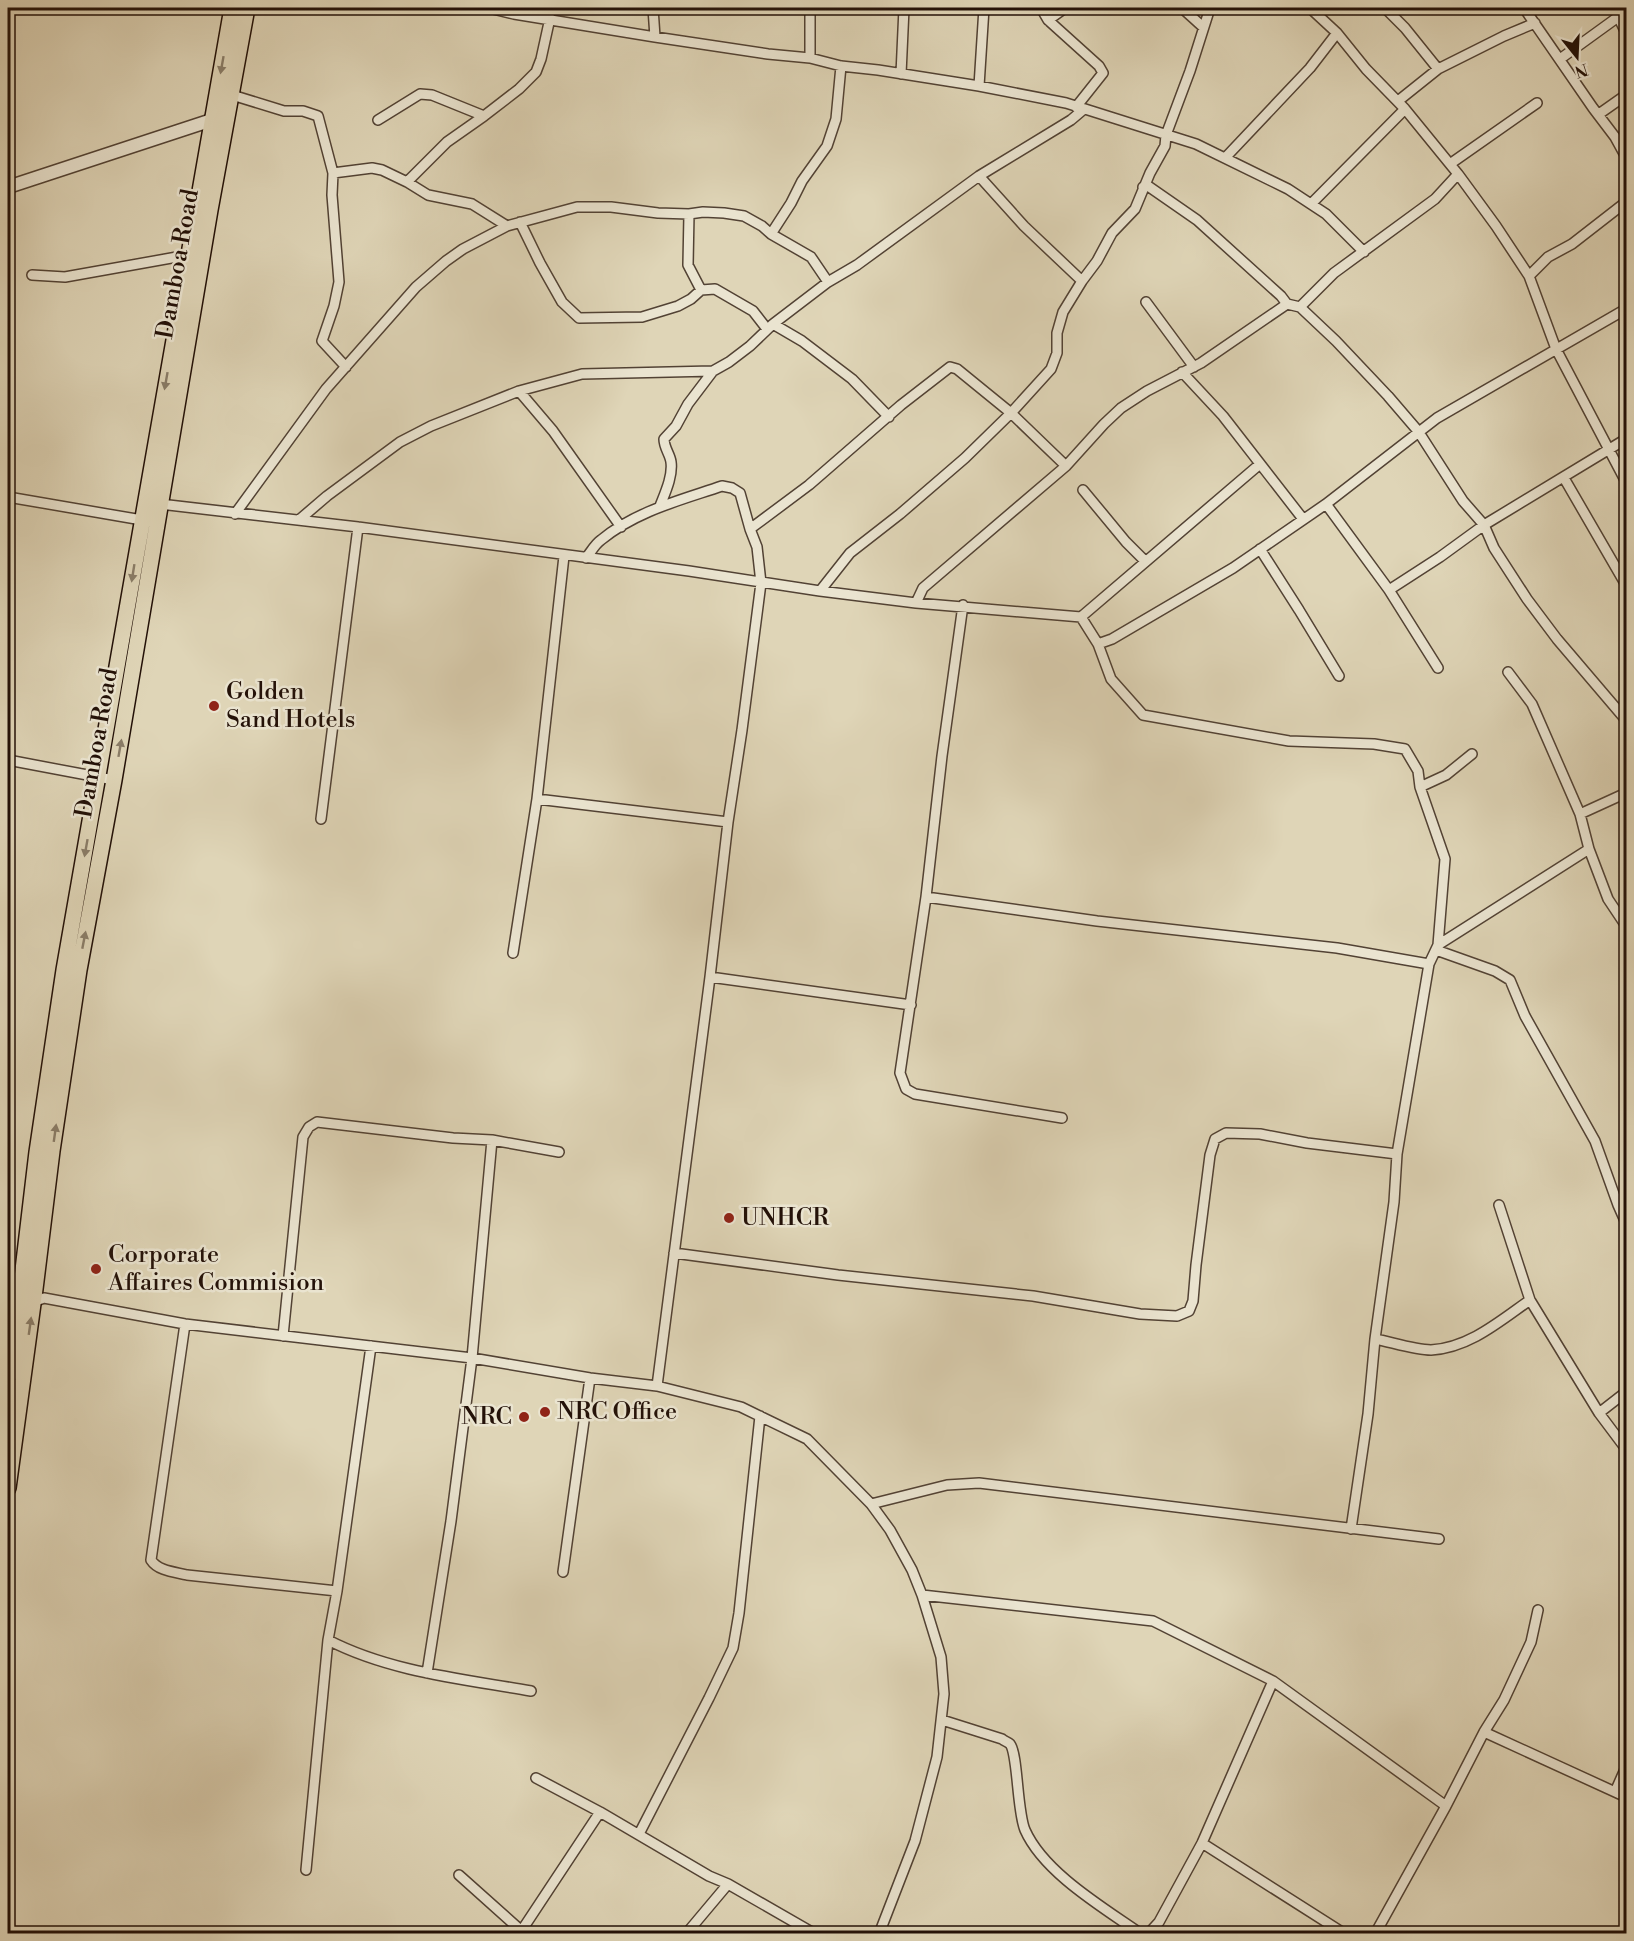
<svg xmlns="http://www.w3.org/2000/svg" width="1634" height="1941" viewBox="0 0 1634 1941" font-family="'Libre Bodoni',serif">
  <style>
    .lines { fill: none; stroke-linecap: round; stroke-linejoin: round }
    .minor-casing { stroke: #524234; stroke-width: 12 }
    .tertiary-casing { stroke: #524234; stroke-width: 15 }
    .primary-casing { stroke: #231108; stroke-width: 18 }
    .minor { stroke: #eae4d0; stroke-width: 9 }
    .tertiary { stroke: #eae4d0; stroke-width: 12 }
    .primary { stroke: #dfd5b7; stroke-width: 15 }
    .oneway { fill: #8a7d68 }
    .poi-dot { fill: #8f2418; stroke: #eae4d0; stroke-width: 2 }
    .labels { text-anchor: middle; dominant-baseline: central; stroke-width: 5; stroke-linejoin: round; paint-order: stroke }
    .street-label { font-size: 24px; fill: #231108; stroke: #eae4d0 }
    .poi-label { font-size: 24px; fill: #231108; stroke: #eae4d0; text-anchor: start }
  </style>
  <rect width="100%" height="100%" fill="#dfd5b7"/>
  <filter id="stains"><feTurbulence type="fractalNoise" baseFrequency=".00333" numOctaves="4"/><feColorMatrix values="0 0 0 0 .2 0 0 0 0 .09 0 0 0 0 .02 0 0 0 .5 -.17"/></filter>
  <radialGradient id="worn" r=".72"><stop offset=".6" stop-color="#630" stop-opacity="0"/><stop offset="1" stop-color="#630" stop-opacity=".3"/></radialGradient>
  <g class="lines">
    <g class="minor-casing">
      <path id="minor" d="M489 8 514 14 655 37 768 54 810 58 841 66 878 70 979 86 1066 103 1196 144 1288 189 1326 214 1364 252
        M653 8 655 37
        M1041 8 1048 20 1099 66 1103 73 1076 107
        M1182 8 1203 27
        M1310 8 1337 33 1366 69 1405 109 1458 174 1496 226 1529 276 1556 349 1626 482
        M1385 8 1405 28 1438 69
        M1524 8 1593 108 1615 137 1626 157
        M1614 8 1626 33
        M1048 20 1065 8
        M810 58V8
        M1560 59 1618 17
        M901 74 904 8
        M979 86 984 8
        M232 95 284 111H303L318 116 333 173 332 195 339 282 334 306 322 341 346 367
        M1398 101 1438 69 1504 36 1535 23
        M1599 114 1626 95
        M378 120 420 94 432 95 484 116
        M1225 158 1310 68 1337 33
        M1450 164 1537 103
        M333 173 372 168 382 170 407 182 428 195 472 204 507 226
        M979 176 1024 226 1082 281
        M407 182 447 142 484 116 519 89 536 72 541 59 550 18
        M1143 187 1148 186 1197 220 1281 296 1287 304 1300 307 1336 341 1388 396 1418 431 1463 501 1484 525 1494 548 1527 599 1557 639 1626 720
        M1311 204 1405 109
        M689 214 688 265 701 290
        M520 222 540 263 562 302 579 318 642 317 678 306 691 299 701 290 715 289 753 311 767 329
        M771 234 791 203 802 181 827 146 836 119 841 66
        M32 275 65 277 188 255
        M1529 276 1548 257 1572 244 1626 202
        M1146 302 1194 367
        M1300 307 1334 273 1435 199 1458 174
        M773 324 802 341 852 379 889 417
        M1182 372 1223 416 1303 519
        M519 391 553 431 621 527
        M1564 478 1626 585
        M1083 490 1126 542 1145 561
        M8 497 142 520
        M160 504 358 527 689 571 820 591 916 603 1081 617 1098 644 1112 639 1233 568 1326 504 1437 418 1626 309
        M1326 504 1389 590 1438 668
        M660 506C665 493 673 476 671 462 670 454 664 448 664 439L676 426 688 404 713 371
        M235 514 326 389 416 287 446 261 463 249 507 226 577 207H611L658 213 689 214 703 212 724 213 744 216 762 226 771 234 811 257 828 282
        M299 520 327 496 400 442 431 426 519 391 582 374 713 371 729 362 750 346 773 324 828 282 857 265 979 176 1071 120 1084 109
        M750 529 809 485 901 405 950 367 957 369 1011 413 1066 466
        M1260 549 1299 610 1339 676
        M586 558C591 552 595 544 601 540 636 511 681 500 722 486L732 488 740 493 750 529 757 547 761 583 742 730 728 822 710 977 657 1386
        M1389 590 1440 557 1484 525 1626 439
        M820 591 850 553 900 514 965 458 1011 413 1051 369 1057 353V333L1063 312 1082 281 1097 261 1112 233 1135 209 1150 173 1165 146 1166 135 1190 71 1210 8
        M916 603 923 588 1066 466 1104 424 1121 408 1147 391 1201 363 1287 304
        M963 605 942 756 926 897 900 1073 906 1089 915 1094 1062 1118
        M1081 617 1260 464
        M1098 644 1111 679 1143 715 1289 741 1374 744 1405 749 1418 771 1420 787 1445 859 1438 945
        M1508 672 1532 704 1580 814 1589 849 1608 899 1626 926
        M8 760 114 780
        M1420 787 1446 775 1472 754
        M537 799 728 822
        M1580 814 1626 793
        M321 819 358 527
        M926 897 1097 921 1337 948 1429 964
        M1436 950 1495 971 1510 980 1525 1016 1595 1141 1618 1205 1626 1223
        M513 953 537 799 564 556
        M710 977 911 1005
        M1499 1205 1530 1300 1599 1413 1626 1449
        M674 1253 838 1275 1033 1296 1140 1314 1177 1316 1189 1311 1193 1301 1196 1265 1210 1155 1215 1139 1226 1133 1260 1134 1307 1143 1397 1154
        M33 1302 44 1298 185 1324 472 1358 590 1378 657 1386 741 1407 807 1439 871 1504 890 1530 912 1570 922 1595 941 1657 944 1694 937 1757 915 1841 879 1934
        M185 1324 151 1560C158 1571 175 1572 187 1575L337 1591
        M283 1336 303 1137 309 1127 317 1122 453 1138 492 1140 559 1152
        M1375 1339C1391 1342 1415 1350 1431 1350 1469 1348 1500 1321 1530 1300
        M1599 1413 1626 1392
        M871 1504 947 1485 979 1483 1439 1539
        M1351 1529 1368 1414 1375 1339 1394 1202 1397 1154 1429 964 1438 945 1589 849
        M563 1572 590 1378
        M922 1595 1153 1621 1273 1681 1446 1806
        M328 1640C390 1672 463 1679 531 1691
        M427 1673 451 1521 472 1358 492 1140
        M942 1720 1002 1739C1004 1741 1008 1742 1010 1744 1018 1754 1017 1812 1025 1830 1044 1873 1104 1908 1141 1934
        M1484 1732 1626 1797
        M536 1778 600 1812 709 1876 728 1884 815 1934
        M1615 1792 1626 1767
        M639 1834 709 1698 733 1648 739 1613 760 1416
        M1202 1843 1345 1934
        M306 1870 328 1640 337 1591 371 1346
        M459 1875 525 1934
        M522 1930 600 1812
        M686 1934 728 1884
        M1148 1934 1159 1922 1202 1843 1273 1681
        M1375 1934 1446 1806 1484 1732 1504 1700 1531 1642 1538 1610"/>
    </g>
    <g class="tertiary-casing">
      <path id="tertiary" d="M8 187 212 120 219 121
        M8 1285 28 1288"/>
    </g>
    <g class="primary-casing">
      <path id="primary" d="M8 1377 21 1287 37 1152 64 970 232 8
        M8 1488 35 1289 52 1151 79 970 114 780 210 210 247 8"/>
    </g>
    <use href="#minor" class="minor"/>
    <use href="#tertiary" class="tertiary"/>
    <use href="#primary" class="primary"/>
  </g>
  <defs><path id="oneway-solid" d="M-6-.8H1V-3.2L6.5 0L1 3.2V.8H-6Z" transform="scale(1.5)"/></defs>
  <g class="oneway">
    <use href="#oneway-solid" transform="translate(222 65) rotate(100)"/>
    <use href="#oneway-solid" transform="translate(166 381) rotate(100)"/>
    <use href="#oneway-solid" transform="translate(133 573) rotate(99)"/>
    <use href="#oneway-solid" transform="translate(120 748) rotate(-80)"/>
    <use href="#oneway-solid" transform="translate(86 848) rotate(100)"/>
    <use href="#oneway-solid" transform="translate(84 940) rotate(-79)"/>
    <use href="#oneway-solid" transform="translate(55 1133) rotate(-82)"/>
    <use href="#oneway-solid" transform="translate(30 1326) rotate(-82)"/>
  </g>
  <g class="poi-dot">
    <circle cx="214" cy="706" r="6"/>
    <circle cx="729" cy="1218" r="6"/>
    <circle cx="96" cy="1269" r="6"/>
    <circle cx="545" cy="1412" r="6"/>
    <circle cx="524" cy="1417" r="6"/>
  </g>
  <g class="labels">
    <g class="street-label">
      <text transform="translate(178 264) rotate(-80)">Damboa Road</text>
      <text transform="translate(97 743) rotate(-80)">Damboa Road</text>
    </g>
    <g class="poi-label">
      <text x="226" y="692">Golden<tspan x="226" dy="28">Sand Hotels</tspan></text>
      <text x="741" y="1218">UNHCR</text>
      <text x="108" y="1255">Corporate<tspan x="108" dy="28">Affaires Commision</tspan></text>
      <text x="557" y="1412">NRC Office</text>
      <text x="512" y="1417" text-anchor="end">NRC</text>
    </g>
  </g>
  <rect width="1634" height="1941" fill="none" stroke="#dfd5b7" stroke-width="30"/>
  <rect x="9" y="9" width="1616" height="1923" fill="none" stroke="#231108" stroke-width="3"/>
  <rect x="15" y="15" width="1604" height="1911" fill="none" stroke="#231108" stroke-width="1.5"/>
  <g transform="translate(1577 57) rotate(162)" stroke="#eae4d0" stroke-width="4.5" paint-order="stroke">
  <path d="M0-4.5L10 22L0 15L-10 22Z" fill="#231108"/>
  <text y="-9" font-size="16" font-weight="bold" text-anchor="middle" fill="#231108">N</text>
  </g>
  <rect width="100%" height="100%" filter="url(#stains)"/>
  <rect width="100%" height="100%" fill="url(#worn)"/>
</svg>
